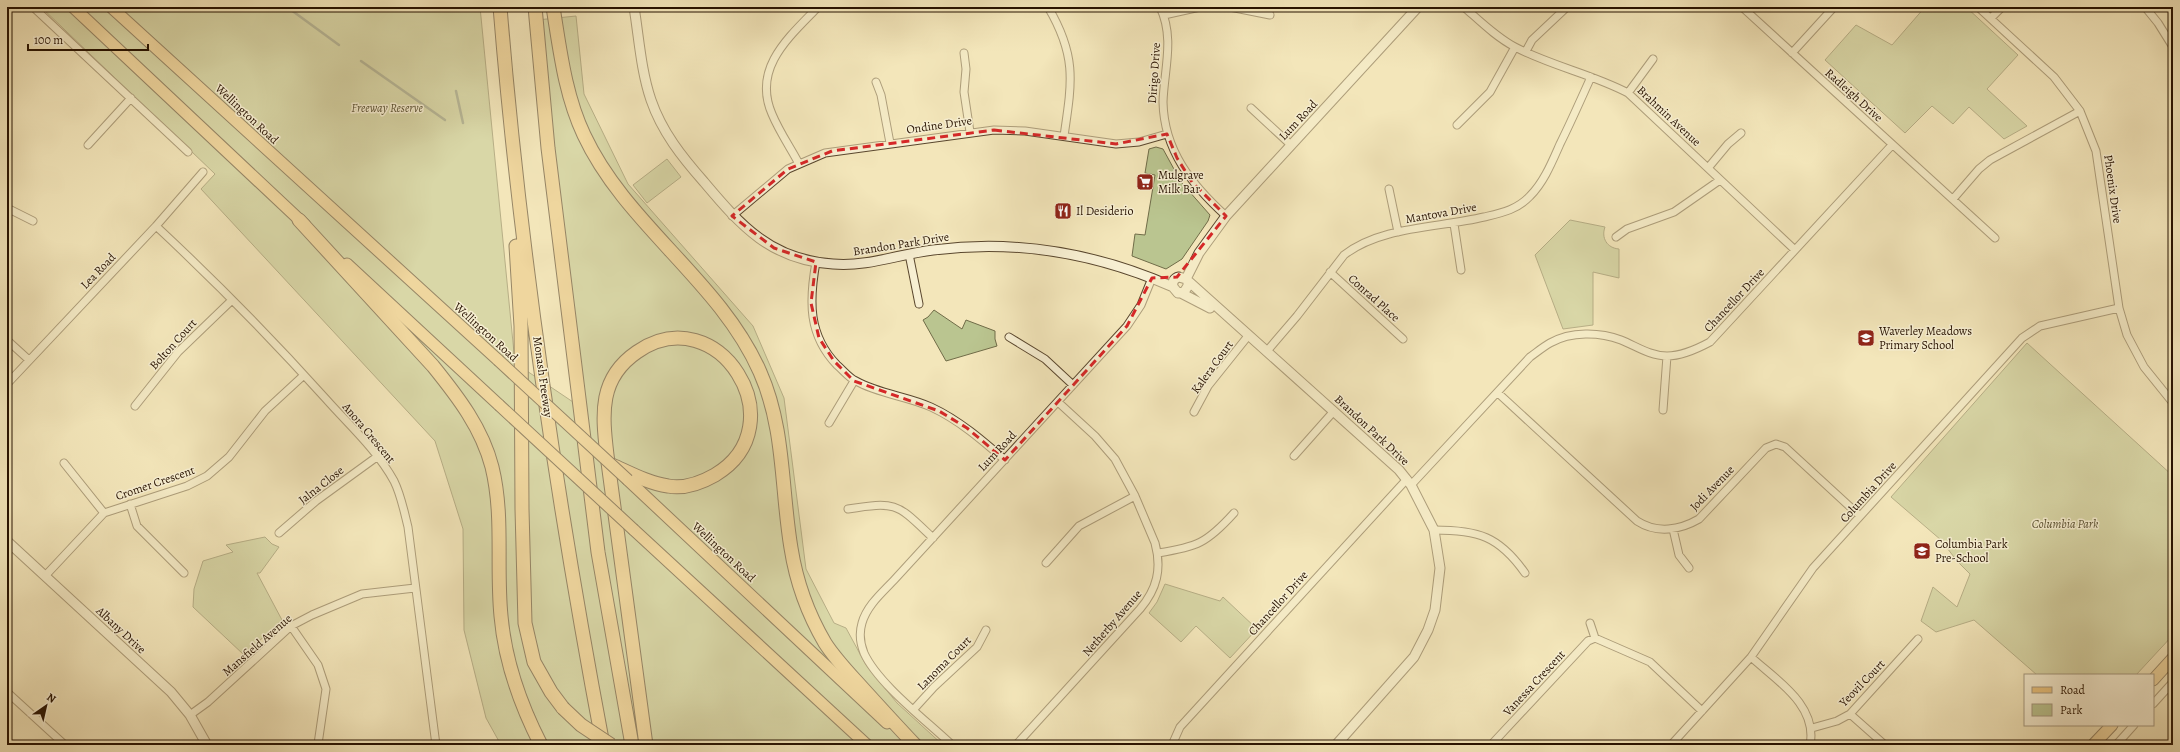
<svg xmlns="http://www.w3.org/2000/svg" width="2180" height="752" viewBox="0 0 2180 752" font-family="Alegreya,serif">
  <style>
    .green { fill: #bac590; stroke: #706c48 }
    .lines { fill: none; stroke-linecap: round; stroke-linejoin: round }
    .stream { stroke: #6d7a68; stroke-width: 2.5 }
    .minor-casing { stroke: #5a472e; stroke-width: 9 }
    .tertiary-casing { stroke: #5a472e; stroke-width: 11 }
    .primary-casing { stroke: #271200; stroke-width: 13 }
    .trunk-casing { stroke: #271200; stroke-width: 13 }
    .motorway-casing { stroke: #271200; stroke-width: 15 }
    .minor { stroke: #f7efd2; stroke-width: 7 }
    .tertiary { stroke: #f7efd2; stroke-width: 9 }
    .primary { stroke: #eac37d; stroke-width: 11 }
    .trunk { stroke: #eac37d; stroke-width: 11 }
    .motorway { stroke: #eac37d; stroke-width: 13 }
    .trunk-bridge-casing { stroke: #271200; stroke-width: 13; stroke-linecap: butt }
    .motorway-bridge-casing { stroke: #271200; stroke-width: 15; stroke-linecap: butt }
    .trunk-bridge { stroke: #eac37d; stroke-width: 11 }
    .motorway-bridge { stroke: #eac37d; stroke-width: 13 }
    .marked { fill: none; stroke: #d62828; stroke-width: 3; stroke-dasharray: 8 5; stroke-linejoin: round }
    .labels { text-anchor: middle; dominant-baseline: central; stroke-width: 3; stroke-linejoin: round; paint-order: stroke }
    .street-label { font-size: 12px; fill: #271200; stroke: #f7efd2 }
    .park-label { font-size: 12px; font-style: italic; fill: #5a5132; stroke: #f7efd2 }
    .poi-label { font-size: 12px; fill: #271200; stroke: #f7efd2; text-anchor: start }
  </style>
  <rect width="100%" height="100%" fill="#f3e6ba"/>
  <filter id="stains"><feTurbulence type="fractalNoise" baseFrequency=".005" numOctaves="4"/><feColorMatrix values="0 0 0 0 .2 0 0 0 0 .09 0 0 0 0 .02 0 0 0 .5 -.17"/></filter>
  <radialGradient id="worn" r=".72"><stop offset=".6" stop-color="#630" stop-opacity="0"/><stop offset="1" stop-color="#630" stop-opacity=".3"/></radialGradient>
  <path class="green" d="M41 7H480L515 363 579 406 537 20 576 16 584 94 628 184 753 326 784 398 806 569 834 623 846 628 866 665 897 703 943 745H501L486 718 464 630 463 529 435 441 201 189 215 174Z
    M1925 7H1966L2018 55 1987 89 2027 126 2004 139 1969 107 1953 124 1932 106 1905 133 1825 60 1856 25 1892 45Z
    M1156 147 1163 149 1181 182 1210 215 1208 221 1182 259 1166 269 1132 256 1135 234 1145 235 1155 175 1145 173 1149 149Z
    M667 159 681 177 647 203 633 185Z
    M1570 220 1605 227C1601 238 1607 248 1619 249V278L1593 272V325L1563 329 1535 255Z
    M934 310 962 329 966 320 995 331V339L997 346 946 361 923 320 928 317Z
    M2027 343 2173 476V635L2136 675H2037L1974 620 1936 632 1921 621 1933 587 1957 607 1970 574 1957 561 1941 540 1891 497Z
    M265 537 272 544 279 547 260 573H257L282 620 244 655 193 607 194 589 203 561 233 552 226 545Z
    M1165 584 1220 601 1223 597 1257 629 1230 658 1196 626 1181 642 1149 613 1157 602Z"/>
  <g class="lines">
    <path class="stream" d="M287 7 339 45
      M361 61 445 120
      M456 91 463 123"/>
    <g class="minor-casing">
      <path id="minor" d="M33 7 188 152
        M1048 7C1077 56 1072 82 1064 136
        M1160 7C1175 38 1164 70 1163 102 1164 151 1192 185 1226 216
        M1230 7 1270 15
        M1464 7C1480 21 1496 37 1515 47 1551 66 1592 74 1628 93L1795 250
        M1742 7 1995 238
        M1978 7 2054 77 2080 111 2096 151 2119 308 2127 335 2144 367 2173 403
        M2145 7 2158 23 2173 47
        M1164 15 1200 7
        M1991 18 2002 7
        M1526 51 1532 40 1567 7
        M964 53 966 69 964 92 970 132
        M1792 53 1834 7
        M876 82 881 95 890 143
        M1628 93 1653 59
        M1251 108 1291 145
        M1457 125 1490 92 1515 47
        M88 145 131 98
        M798 162C790 147 779 131 772 114 752 68 789 37 818 7
        M1708 168 1728 144 1741 133
        M1389 189 1398 232
        M1953 199 1979 169 1990 160 2080 111
        M7 208 33 221
        M732 216 788 169 825 153 994 130 1025 131 1116 144 1139 142 1167 134
        M1454 224 1461 270
        M156 226C215 281 272 339 326 399 349 425 377 450 394 481 401 495 404 511 408 527L436 745
        M1616 237 1627 229 1674 212 1720 180
        M909 254 919 304
        M816 262C809 301 808 335 837 365 843 370 849 378 856 381 879 394 907 396 931 407 959 420 982 440 1005 460
        M1330 272 1403 339
        M1009 337 1045 359 1073 385
        M7 340 29 360
        M1267 351 1297 316 1344 255C1381 226 1438 228 1484 217 1501 213 1517 210 1530 196 1544 182 1552 162 1560 144 1571 122 1581 99 1591 77
        M7 384 156 226 203 172
        M1498 393 1637 521C1657 534 1680 530 1699 519L1766 448 1776 444 1785 447 1860 516
        M135 406 178 352 232 300
        M1663 410 1667 356
        M1194 412 1208 386 1248 336
        M829 423 854 381
        M1294 456 1334 411
        M64 463 104 513
        M1411 485 1530 357C1537 352 1543 347 1550 343 1571 331 1600 332 1621 340 1636 346 1650 356 1667 356 1682 356 1697 349 1710 342L1892 145
        M130 504 137 526 184 573
        M848 509C898 501 897 504 933 538
        M1673 529 1679 555 1689 568
        M1434 530C1478 530 1499 536 1525 573
        M279 533 316 501 378 456
        M1158 553C1197 547 1207 543 1234 513
        M1046 563 1079 526 1135 496
        M45 576 104 513 187 486 207 476 229 457 265 411 304 375
        M1590 623 1595 638
        M291 626 318 665 326 689 318 744
        M1751 657C1776 680 1818 705 1810 745
        M7 692 65 745
        M2153 704 2173 682
        M914 709 934 687 977 647 986 630
        M1850 714 1885 745
        M190 715 208 702 291 626 312 615 362 594 415 588
        M1812 728 1837 721 1850 714 1918 639
        M952 745C927 721 878 684 864 653 860 643 859 633 862 623 867 605 883 592 895 579L1127 326 1141 305 1152 278
        M1016 745 1140 609C1157 589 1162 569 1155 543L1135 496 1115 459 1095 436 1058 402
        M1172 745 1180 727 1407 479
        M1491 745 1588 641 1595 638 1650 662 1702 711
        M1671 745 1751 657 1813 568 2022 338 2040 326 2119 308
        M2116 745 2134 725"/>
    </g>
    <g class="tertiary-casing">
      <path id="tertiary" d="M634 7C639 38 641 71 651 100 662 132 682 157 704 182 741 226 771 260 833 264 868 267 899 254 933 250 1017 239 1096 253 1173 287
        M1186 279 1199 253 1226 216 1418 7
        M1188 281V286L1184 292 1178 293 1173 287C1172 282 1174 278 1179 277L1186 279 1399 470 1411 485 1434 530 1440 568 1435 610 1428 630 1414 657 1336 745
        M1181 293 1210 308
        M7 541 171 692 190 715 207 745"/>
    </g>
    <g class="primary-casing">
      <path id="primary" d="M2153 680 2173 658
        M2093 745 2112 725"/>
    </g>
    <g class="trunk-casing">
      <path id="trunk" d="M73 7 305 225
        M111 7 498 360
        M347 264 499 405
        M628 480 887 723
        M634 530 867 745"/>
    </g>
    <g class="motorway-casing">
      <path id="motorway" d="M500 7C520 254 557 501 603 745
        M535 7 548 148 598 552 632 745
        M553 7C560 50 565 95 584 135 626 225 720 281 760 372 785 428 781 489 791 548 796 580 808 614 825 643 834 657 846 670 857 682 876 703 895 724 915 745
        M299 220 433 366C458 397 482 428 492 467 504 516 496 566 501 616 505 662 520 704 541 745
        M516 246 521 326 522 509 525 623 534 662 551 692 563 708
        M612 465C630 473 648 483 668 486 684 489 701 483 715 475 799 425 718 296 637 352 599 378 602 413 607 455L646 745"/>
    </g>
    <use href="#minor" class="minor"/>
    <use href="#tertiary" class="tertiary"/>
    <use href="#primary" class="primary"/>
    <use href="#trunk" class="trunk"/>
    <use href="#motorway" class="motorway"/>
    <g class="trunk-bridge-casing">
      <path id="trunk-bridge" d="M498 360 628 480
        M499 405 634 530"/>
    </g>
    <g class="motorway-bridge-casing">
      <path id="motorway-bridge" d="M563 708 581 725 611 745"/>
    </g>
    <use href="#trunk-bridge" class="trunk-bridge"/>
    <use href="#motorway-bridge" class="motorway-bridge"/>
  </g>
  <path d="M0 0H2180V752H0ZM994 130 1116 144 1167 134 1177 158 1192 182 1226 216 1177 277 1152 278 1127 326 1005 460 967 428 939 411 854 381 834 361 819 338 811 303 816 262 774 248 732 216 788 169 832 151Z" fill="#f3e6ba" fill-opacity=".55" fill-rule="evenodd"/>
  <path class="marked" d="M994 130 1116 144 1167 134 1177 158 1192 182 1226 216 1177 277 1152 278 1127 326 1005 460 967 428 939 411 854 381 834 361 819 338 811 303 816 262 774 248 732 216 788 169 832 151Z"/>
  <defs>
    <g id="supermarket-square" transform="scale(0.9)"><rect x="-9" y="-9" width="18" height="18" rx="4" fill="#8f2418" stroke="#f7efd2"/><path d="M-6-5.5h2.5l.6 2H6L4.5 2H-2.5L-4.4-4H-6ZM-1.5 3.2a1.3 1.3 0 1 0 .1 0ZM3 3.2a1.3 1.3 0 1 0 .1 0Z" fill="#fff"/></g>
    <g id="restaurant-square" transform="scale(0.9)"><rect x="-9" y="-9" width="18" height="18" rx="4" fill="#8f2418" stroke="#f7efd2"/><path d="M-5-6h1v4h1v-4h1v4h1v-4h1v5L-1.5 .5V6h-2V.5L-5-1ZM5-6V6H3V1.5H1.5Q1.5-4 5-6Z" fill="#fff"/></g>
    <g id="school-square" transform="scale(0.9)"><rect x="-9" y="-9" width="18" height="18" rx="4" fill="#8f2418" stroke="#f7efd2"/><path d="M0-5L7-2L0 1L-7-2ZM-4 1L0 2.5L4 1V4Q0 6-4 4Z" fill="#fff"/></g>
  </defs>
  <g fill-rule="evenodd">
    <use href="#supermarket-square" x="1145" y="182"/>
    <use href="#restaurant-square" x="1063" y="211"/>
    <use href="#school-square" x="1866" y="338"/>
    <use href="#school-square" x="1922" y="551"/>
  </g>
  <g class="labels">
    <g class="street-label">
      <text transform="translate(1154 73) rotate(-86)">Dirigo Drive</text>
      <text transform="translate(1854 95) rotate(42)">Radleigh Drive</text>
      <text transform="translate(247 114) rotate(43)">Wellington Road</text>
      <text transform="translate(1669 116) rotate(43)">Brahmin Avenue</text>
      <text transform="translate(1298 120) rotate(-47)">Lum Road</text>
      <text transform="translate(939 125) rotate(-8)">Ondine Drive</text>
      <text transform="translate(2113 189) rotate(82)">Phoenix Drive</text>
      <text transform="translate(1441 213) rotate(-10)">Mantova Drive</text>
      <text transform="translate(901 244) rotate(-9)">Brandon Park Drive</text>
      <text transform="translate(98 271) rotate(-46)">Lea Road</text>
      <text transform="translate(1374 298) rotate(42)">Conrad Place</text>
      <text transform="translate(1734 300) rotate(-47)">Chancellor Drive</text>
      <text transform="translate(486 332) rotate(42)">Wellington Road</text>
      <text transform="translate(173 344) rotate(-48)">Bolton Court</text>
      <text transform="translate(1212 367) rotate(-54)">Kalera Court</text>
      <text transform="translate(543 377) rotate(82)">Monash Freeway</text>
      <text transform="translate(1372 430) rotate(43)">Brandon Park Drive</text>
      <text transform="translate(369 433) rotate(50)">Anora Crescent</text>
      <text transform="translate(997 451) rotate(-47)">Lum Road</text>
      <text transform="translate(155 483) rotate(-19)">Cromer Crescent</text>
      <text transform="translate(321 485) rotate(-38)">Jalna Close</text>
      <text transform="translate(1712 488) rotate(-46)">Jodi Avenue</text>
      <text transform="translate(1868 492) rotate(-48)">Columbia Drive</text>
      <text transform="translate(724 552) rotate(43)">Wellington Road</text>
      <text transform="translate(1278 603) rotate(-48)">Chancellor Drive</text>
      <text transform="translate(1112 623) rotate(-49)">Netherby Avenue</text>
      <text transform="translate(121 630) rotate(43)">Albany Drive</text>
      <text transform="translate(257 645) rotate(-41)">Mansfield Avenue</text>
      <text transform="translate(944 663) rotate(-45)">Lanoma Court</text>
      <text transform="translate(1534 683) rotate(-47)">Vanessa Crescent</text>
      <text transform="translate(1862 683) rotate(-46)">Yeovil Court</text>
    </g>
    <g class="park-label">
      <text x="387" y="108">Freeway Reserve</text>
      <text x="2065" y="524">Columbia Park</text>
    </g>
    <g class="poi-label">
      <text x="1158" y="175">Mulgrave<tspan x="1158" dy="14">Milk Bar</tspan></text>
      <text x="1076" y="211">Il Desiderio</text>
      <text x="1879" y="331">Waverley Meadows<tspan x="1879" dy="14">Primary School</tspan></text>
      <text x="1935" y="544">Columbia Park<tspan x="1935" dy="14">Pre-School</tspan></text>
    </g>
  </g>
  <rect width="2180" height="752" fill="none" stroke="#f3e6ba" stroke-width="24"/>
  <rect x="8" y="8" width="2164" height="736" fill="none" stroke="#271200" stroke-width="2"/>
  <rect x="12" y="12" width="2156" height="728" fill="none" stroke="#271200"/>
  <rect x="2024" y="674" width="130" height="52" fill="#f7efd2" stroke="#a4977e"/>
  <rect x="2032" y="687" width="20" height="6" fill="#eac37d" stroke="#a4977e"/>
  <text x="2060" y="694" font-size="12" fill="#271200">Road</text>
  <rect x="2032" y="704" width="20" height="12" fill="#bac590" stroke="#a4977e"/>
  <text x="2060" y="714" font-size="12" fill="#271200">Park</text>
  <g transform="translate(46 706) rotate(34)" stroke="#f7efd2" stroke-width="3" paint-order="stroke">
  <path d="M0-3L7 15L0 10L-7 15Z" fill="#271200"/>
  <text y="-6" font-size="11" font-weight="bold" text-anchor="middle" fill="#271200">N</text>
  </g>
  <path d="M28 44v6h120v-6" fill="none" stroke="#271200" stroke-width="2"/>
  <text x="34" y="44" font-size="12" fill="#271200" stroke="#f7efd2" stroke-width="3" paint-order="stroke">100 m</text>
  <rect width="100%" height="100%" filter="url(#stains)"/>
  <rect width="100%" height="100%" fill="url(#worn)"/>
</svg>
